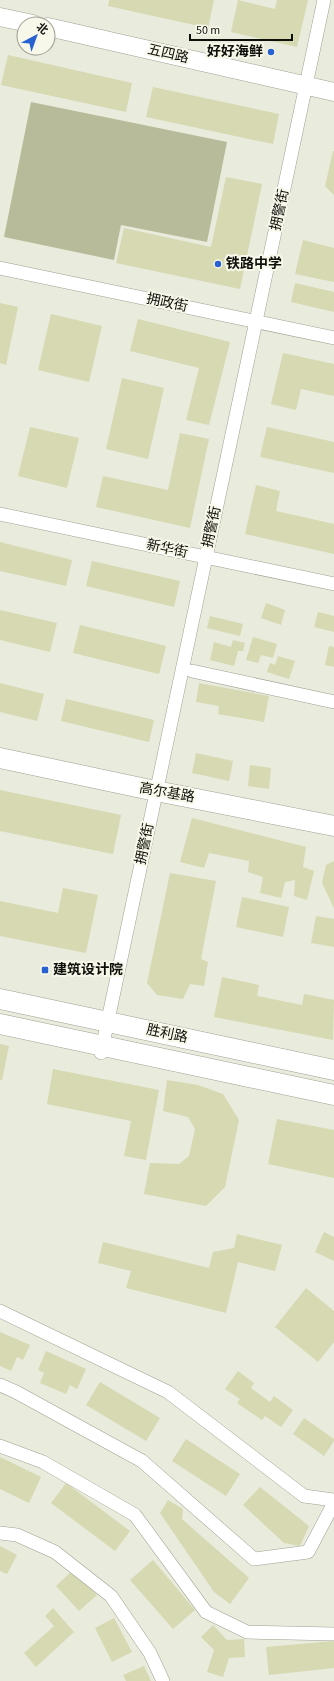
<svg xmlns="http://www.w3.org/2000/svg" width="334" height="1681" viewBox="0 0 334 1681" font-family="'Source Sans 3','Noto Sans SC',sans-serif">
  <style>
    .green { fill: #b8bb99 }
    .building { fill: #d6d9b2 }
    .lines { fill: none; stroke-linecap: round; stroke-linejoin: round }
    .minor-casing { stroke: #9fa093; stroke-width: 14 }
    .secondary-casing { stroke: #9fa093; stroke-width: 19 }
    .primary-casing { stroke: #9fa093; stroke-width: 21 }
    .minor { stroke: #fff; stroke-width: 13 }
    .secondary { stroke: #fff; stroke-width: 18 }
    .primary { stroke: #fff; stroke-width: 20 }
    .poi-dot { fill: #2862d0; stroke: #f7f8ea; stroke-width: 1.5 }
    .labels { text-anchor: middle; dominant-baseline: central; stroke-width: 4; stroke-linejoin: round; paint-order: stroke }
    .poi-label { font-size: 14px; font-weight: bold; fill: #0f0f0a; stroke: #f7f8ea; text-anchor: start }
    .street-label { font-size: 14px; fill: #0f0f0a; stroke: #f7f8ea }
  </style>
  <rect width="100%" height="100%" fill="#e9ebdc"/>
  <path class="green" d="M31 102 227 142 207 242 121 225 114 260 4 237Z"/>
  <path class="building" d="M109 0H214L208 28 108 6Z
    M238 0 275 9 277 0H308L297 47 231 32Z
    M8 55 132 83 126 112 1 85Z
    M153 87 279 114 273 144 146 117Z
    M333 151H334V195L325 186Z
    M226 177 262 184 240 289 116 263 124 228 211 247Z
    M303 240 334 248V282L295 274Z
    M295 283 334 292V312L291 302Z
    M0 303 18 307 6 365 0 363Z
    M51 314 102 326 89 382 38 370Z
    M138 319 230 342 209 425 186 420 199 368 130 351Z
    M283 353 334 364V396L301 389 296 410 271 404Z
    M122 378 164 388 148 459 106 449Z
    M30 427 79 438 67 488 18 476Z
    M267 427 334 442V473L260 457Z
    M180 433 209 439 190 528 96 507 103 476 168 490Z
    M256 485 280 491 276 511 334 524V554L245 534Z
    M0 542 72 560 66 586 0 571Z
    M92 561 180 581 174 607 86 586Z
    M266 603 285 610 281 625 261 618Z
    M0 610 57 623 50 652 0 640Z
    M318 612 334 616V632L314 627Z
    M210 616 243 624 240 636 207 628Z
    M80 625 166 646 159 674 73 653Z
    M253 637 277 644 273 658 261 655 258 663 246 660Z
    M233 640 245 643 243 651H238L234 666 210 660 214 642 231 647Z
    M329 646 334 647V667L325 665Z
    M278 656 295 661 289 679 267 672 270 663 275 665Z
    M0 683 44 694 37 721 0 712Z
    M199 683 269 696 264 722 218 714 219 706 196 702Z
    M66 699 154 720 149 742 61 721Z
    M196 753 233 761 229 781 192 773Z
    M250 765 271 768 269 789 248 786Z
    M0 790 121 815 113 854 0 831Z
    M192 818 306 847 303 867 314 871 307 900 294 896 295 880 285 882 281 898 260 893 263 877 248 872 249 861 209 853 204 868 180 862Z
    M334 861V908L322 883 326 865Z
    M170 873 216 881 201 959 208 962 204 986 190 984 183 999 157 995 147 983Z
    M63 888 98 895 86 953 0 936V901L58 913Z
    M242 897 289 907 283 937 236 927Z
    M316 916 334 919V947L311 943Z
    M222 977 259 985 257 996 302 1005 304 994 334 1000 333 1040 214 1017Z
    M0 1044 9 1046 2 1080H0Z
    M53 1069 159 1090 146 1160 124 1156 131 1121 47 1104Z
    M167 1080 198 1085 223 1094 239 1120 225 1187 206 1206 144 1194 150 1163 179 1164 189 1156 195 1129 188 1117 163 1111Z
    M277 1119 334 1130V1178L268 1164Z
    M324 1232 334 1237V1261L315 1252Z
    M237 1234 282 1245 275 1271 238 1262 226 1313 126 1288 131 1271 98 1263 103 1242 209 1268 213 1252 234 1248Z
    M306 1288 334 1311V1342L318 1362 275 1327Z
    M0 1332 30 1345 23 1360 17 1357 11 1371 0 1366Z
    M46 1351 86 1369 77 1389 70 1385 66 1394 40 1383 44 1373 38 1370Z
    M238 1371 254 1383 251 1388 270 1402 274 1396 293 1410 281 1427 265 1416 262 1420 237 1403 240 1399 225 1389Z
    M100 1382 160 1418 146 1441 86 1405Z
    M304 1418 334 1439V1441L324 1456 293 1434Z
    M186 1439 240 1474 226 1496 172 1461Z
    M0 1457 41 1477 29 1503 0 1489Z
    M66 1483 130 1531 115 1551 51 1503Z
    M260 1487 309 1526 300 1546 284 1543 243 1505Z
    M168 1500 183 1509 182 1519 249 1578 230 1604 214 1592 160 1513Z
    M0 1546 17 1555 7 1574 0 1571Z
    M153 1560 195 1610 173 1629 130 1580Z
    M73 1570 97 1595 79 1611 56 1586Z
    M53 1608 74 1632 36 1667 24 1653 54 1626 45 1616Z
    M114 1618 132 1652 112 1662 95 1628Z
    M213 1625 227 1640 244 1639 245 1657 229 1658 223 1677 207 1672 214 1650 201 1637Z
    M334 1641V1668L269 1675 266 1647Z
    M144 1666 151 1681H126L123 1675Z"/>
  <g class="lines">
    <g class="minor-casing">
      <path id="minor" d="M0 268 334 338
        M0 514 334 584
        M192 671 334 702
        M101 1053 324 0
        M0 1311 168 1392 304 1496 334 1500
        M0 1385 16 1392 142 1461 254 1559 308 1552 334 1503
        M0 1446 43 1462 135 1515 206 1612 247 1632 334 1634
        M0 1533 17 1535 55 1552 111 1596 150 1653 163 1681"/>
    </g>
    <g class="secondary-casing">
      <path id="secondary" d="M0 17 33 24
        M48 27 334 92"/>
    </g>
    <g class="primary-casing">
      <path id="primary" d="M0 758 146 789 334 826
        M0 999 334 1070
        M0 1024 334 1095"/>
    </g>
    <use href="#minor" class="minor"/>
    <use href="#secondary" class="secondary"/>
    <use href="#primary" class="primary"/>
  </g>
  <g class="poi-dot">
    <circle cx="271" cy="52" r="4"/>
    <circle cx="218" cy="264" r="4"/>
    <rect x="41" y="966" width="8" height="8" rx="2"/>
  </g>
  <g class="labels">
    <g class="poi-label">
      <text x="263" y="52" text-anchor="end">好好海鲜</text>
      <text x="226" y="264">铁路中学</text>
      <text x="53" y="970">建筑设计院</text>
    </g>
    <g class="street-label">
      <text transform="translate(168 54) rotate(13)">五四路</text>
      <text transform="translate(280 210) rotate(-78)">拥警街</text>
      <text transform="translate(167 303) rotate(12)">拥政街</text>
      <text transform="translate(212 527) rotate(-78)">拥警街</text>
      <text transform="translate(167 549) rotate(12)">新华街</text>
      <text transform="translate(167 793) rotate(10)">高尔基路</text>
      <text transform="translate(145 844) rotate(-78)">拥警街</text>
      <text transform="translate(167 1034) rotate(12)">胜利路</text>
    </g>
  </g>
  <g transform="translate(36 36) rotate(41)"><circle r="19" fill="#f7f8ea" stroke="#9a9b90"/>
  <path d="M0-3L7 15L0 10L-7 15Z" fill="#2862d0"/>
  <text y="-6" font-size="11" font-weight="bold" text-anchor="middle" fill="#0f0f0a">北</text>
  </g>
  <path d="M190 34v6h102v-6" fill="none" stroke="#0f0f0a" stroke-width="2"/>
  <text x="196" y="34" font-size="12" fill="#0f0f0a" stroke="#f7f8ea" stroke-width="3" paint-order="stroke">50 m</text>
</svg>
